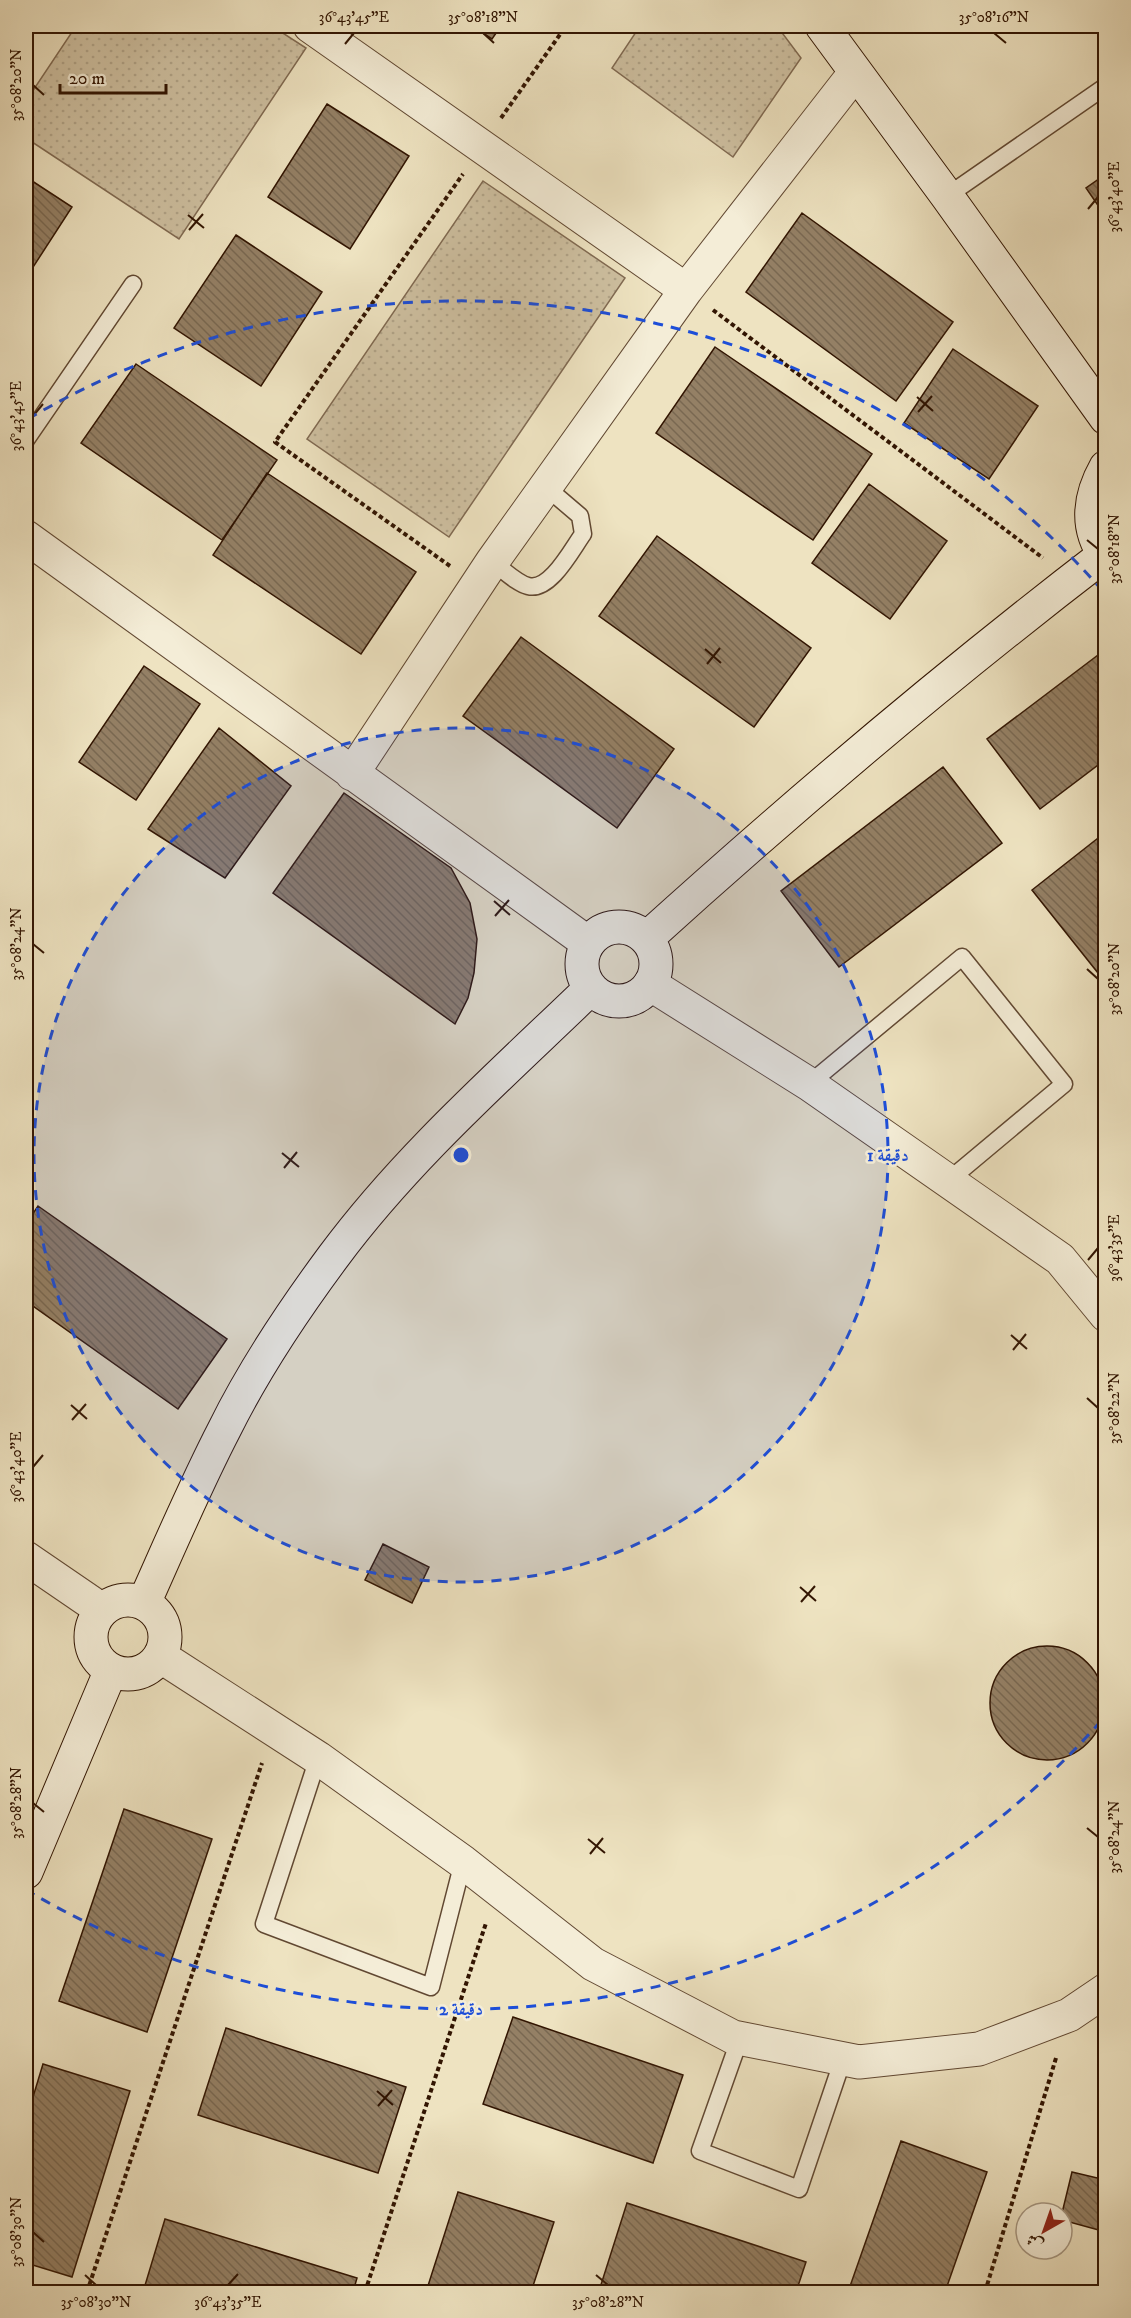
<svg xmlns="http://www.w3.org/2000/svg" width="1131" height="2318" viewBox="0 0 1131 2318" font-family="'IM FELL DW Pica',Amiri,serif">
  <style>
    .grass { fill: url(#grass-dots); stroke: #806a52; stroke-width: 1.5 }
    .building { fill: url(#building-back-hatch); stroke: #321502; stroke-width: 1.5 }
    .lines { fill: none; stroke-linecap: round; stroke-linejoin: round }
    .lane-casing { stroke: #614832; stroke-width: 19 }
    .street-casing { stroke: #614832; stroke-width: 35 }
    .secondary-casing { stroke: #321502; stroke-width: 35 }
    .path { stroke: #321502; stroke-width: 4; stroke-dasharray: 4.5 3; stroke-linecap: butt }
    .lane { stroke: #f4edd7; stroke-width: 16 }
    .street { stroke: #f4edd7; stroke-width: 33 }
    .secondary { stroke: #f4edd7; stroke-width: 33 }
    .ticks { fill: none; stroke: #321502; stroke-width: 2 }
    .ring { fill: none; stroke: #1d4ed8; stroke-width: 3; stroke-dasharray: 10 8 }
    .centre { fill: #1d4ed8; stroke: #f4edd7; stroke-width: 3 }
    .ring-label { font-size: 18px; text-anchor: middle; font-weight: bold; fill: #1d4ed8; stroke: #f4edd7; stroke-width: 5; stroke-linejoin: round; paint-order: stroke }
    .neatline { fill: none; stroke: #321502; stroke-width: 2 }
    .ticks-label { font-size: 15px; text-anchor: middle; fill: #321502 }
  </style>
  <defs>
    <pattern id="grass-dots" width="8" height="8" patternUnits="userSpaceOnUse" patternTransform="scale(1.5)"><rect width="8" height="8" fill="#cec0a1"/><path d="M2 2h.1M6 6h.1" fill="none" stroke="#b1a489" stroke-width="1.8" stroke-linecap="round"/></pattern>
    <pattern id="building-back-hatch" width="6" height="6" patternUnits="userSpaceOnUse" patternTransform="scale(1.5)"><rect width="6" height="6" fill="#948065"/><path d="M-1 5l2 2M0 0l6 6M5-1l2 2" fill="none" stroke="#796851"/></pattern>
  </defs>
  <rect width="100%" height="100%" fill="#eee3c1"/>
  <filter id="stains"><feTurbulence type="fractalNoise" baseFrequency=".00333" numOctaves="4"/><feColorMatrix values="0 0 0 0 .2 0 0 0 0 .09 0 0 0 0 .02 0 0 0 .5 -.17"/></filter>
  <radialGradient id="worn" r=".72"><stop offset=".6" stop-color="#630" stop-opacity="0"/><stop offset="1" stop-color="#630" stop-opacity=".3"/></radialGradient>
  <path class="grass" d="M76 26H272L306 48 179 239 26 138V101Z
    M640 26H777L801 58 733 157 612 68Z
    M483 181 625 278 449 537 307 439Z"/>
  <path class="building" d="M472 26H501L492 39Z
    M327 104 409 156 350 249 268 197Z
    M1106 174V217L1086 188Z
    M26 177 72 207 26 278Z
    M802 213 953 322 896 401 746 292Z
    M236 235 322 292 261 386 174 328Z
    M715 347 872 454 813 540 656 433Z
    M953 349 1038 406 989 479 904 423Z
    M136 364 277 460 222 540 81 443Z
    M267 473 416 572 361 654 213 555Z
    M869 484 947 541 890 619 812 563Z
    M657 536 811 648 754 727 599 616Z
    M521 637 674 749 617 828 463 716Z
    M1106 649V759L1040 809 987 739Z
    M144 666 200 704 136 800 79 762Z
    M219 728 291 786 225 878 148 829Z
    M943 767 1002 843 839 967 781 891Z
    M344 793 451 868 470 903 477 939 474 973 468 998 455 1024 273 893Z
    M1102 835 1106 839V983L1032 890Z
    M38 1206 227 1339 178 1409 26 1301V1224Z
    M383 1544 429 1567 412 1603 365 1580Z
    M990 1703a57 57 0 1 1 114 0a57 57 0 1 1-114 0Z
    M124 1809 212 1839 147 2032 59 2001Z
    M513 2017 683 2075 653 2163 483 2104Z
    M226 2028 406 2087 378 2173 198 2115Z
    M43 2064 130 2091 72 2277 26 2263V2120Z
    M901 2141 987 2172 945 2292H848Z
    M1072 2172 1106 2180V2232L1062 2220V2213Z
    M458 2192 554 2222 531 2292H426Z
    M627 2203 806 2262 796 2292 599 2291Z
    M165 2219 357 2278 353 2292H143Z"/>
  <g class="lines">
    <g class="lane-casing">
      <path id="lane" d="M947 196 1106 86
        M26 440 133 284
        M492 562C503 569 516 583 528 586 550 592 572 549 583 534L580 516 546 487
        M809 1084 962 957 1064 1084 948 1181
        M318 1758 264 1924 431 1987 463 1862
        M740 2038 700 2151 799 2189 843 2059"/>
    </g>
    <g class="street-casing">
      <path id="street" d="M310 26 686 290
        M26 537 588 943
        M352 774 492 562 686 290 855 73
        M650 984 809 1084 1060 1259 1106 1315
        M26 1558 102 1610
        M160 1656 318 1758 463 1862 593 1964 733 2037 859 2062 979 2049 1069 2015 1106 1990"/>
    </g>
    <g class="secondary-casing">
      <path id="secondary" d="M822 26 947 196 1106 418
        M1106 467C1089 497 1085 528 1106 557
        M582 964a37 37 0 1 1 74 0a37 37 0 1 1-74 0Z
        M646 939C794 805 945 677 1104 555
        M91 1637a37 37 0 1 1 74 0a37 37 0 1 1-74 0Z
        M144 1603C170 1545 195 1486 224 1430 254 1369 293 1311 333 1257 407 1157 502 1074 591 988
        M26 1872 111 1670"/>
    </g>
    <path class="path" d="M501 118 566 26
      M713 310 1043 558
      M450 566 275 442 463 174
      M87 2292 262 1763
      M365 2292 486 1923
      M985 2292 1056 2058"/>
    <use href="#lane" class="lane"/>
    <use href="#street" class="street"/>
    <use href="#secondary" class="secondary"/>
  </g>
  <path class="ticks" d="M483 33 494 43M994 33 1006 43M345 44 354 33M33 85 44 95M1088 209 1098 197M188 215 204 228M189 230 203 214M917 397 933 411M918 412 932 396M33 416 43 404M1087 540 1098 549M705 649 721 663M707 664 720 648M494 901 510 915M495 916 509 900M33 944 44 953M1087 969 1098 979M282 1153 299 1167M284 1168 297 1152M1088 1260 1098 1248M1011 1335 1027 1349M1013 1350 1026 1334M1087 1398 1098 1408M71 1405 87 1419M72 1420 86 1404M33 1467 43 1455M800 1587 816 1601M801 1602 815 1586M33 1803 44 1812M1087 1828 1098 1837M588 1839 605 1853M590 1854 603 1838M377 2091 393 2105M378 2106 392 2090M33 2232 44 2242M85 2275 96 2285M596 2275 608 2285M228 2285 238 2274"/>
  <circle cx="461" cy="1155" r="427" fill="#1d4ed8" fill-opacity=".12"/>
  <g class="ring">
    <circle cx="461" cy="1155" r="427"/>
    <path d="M1101 1721A854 854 0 0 1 28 1891M28 419A854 854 0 0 1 1101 589"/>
  </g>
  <circle cx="461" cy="1155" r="9" class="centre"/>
  <g class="ring-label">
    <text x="888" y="1161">1 دقيقة</text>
    <text x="461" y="2015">2 دقيقة</text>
  </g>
  <rect width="1131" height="2318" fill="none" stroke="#eee3c1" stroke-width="66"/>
  <g transform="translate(1044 2231) rotate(220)"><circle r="28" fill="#f4edd7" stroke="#a69782" stroke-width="1.5"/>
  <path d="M0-4.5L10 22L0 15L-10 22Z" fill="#8f2418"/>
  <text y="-9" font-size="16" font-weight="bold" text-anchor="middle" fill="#321502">ش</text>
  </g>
  <path d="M60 84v9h106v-9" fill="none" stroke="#321502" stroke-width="3"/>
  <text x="69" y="84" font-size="18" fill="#321502" stroke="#f4edd7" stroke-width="4.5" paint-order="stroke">20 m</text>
  <rect x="33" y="33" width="1065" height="2252" class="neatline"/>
  <g class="ticks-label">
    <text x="354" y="22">36°43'45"E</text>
    <text x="483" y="22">35°08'18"N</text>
    <text x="994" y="22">35°08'16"N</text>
    <text transform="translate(16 85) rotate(-90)" y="5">35°08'20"N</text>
    <text transform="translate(1114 197) rotate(-90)" y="5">36°43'40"E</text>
    <text transform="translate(16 416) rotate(-90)" y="5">36°43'45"E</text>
    <text transform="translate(1114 549) rotate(-90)" y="5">35°08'18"N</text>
    <text transform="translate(16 944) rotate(-90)" y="5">35°08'24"N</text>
    <text transform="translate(1114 979) rotate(-90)" y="5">35°08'20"N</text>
    <text transform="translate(1114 1248) rotate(-90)" y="5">36°43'35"E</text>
    <text transform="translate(1114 1408) rotate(-90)" y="5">35°08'22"N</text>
    <text transform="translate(16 1467) rotate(-90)" y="5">36°43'40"E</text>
    <text transform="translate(16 1803) rotate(-90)" y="5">35°08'28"N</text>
    <text transform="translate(1114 1837) rotate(-90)" y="5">35°08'24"N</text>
    <text transform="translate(16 2232) rotate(-90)" y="5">35°08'30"N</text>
    <text x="96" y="2307">35°08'30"N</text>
    <text x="228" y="2307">36°43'35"E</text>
    <text x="608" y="2307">35°08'28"N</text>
  </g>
  <rect width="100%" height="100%" filter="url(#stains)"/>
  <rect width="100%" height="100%" fill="url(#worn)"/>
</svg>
